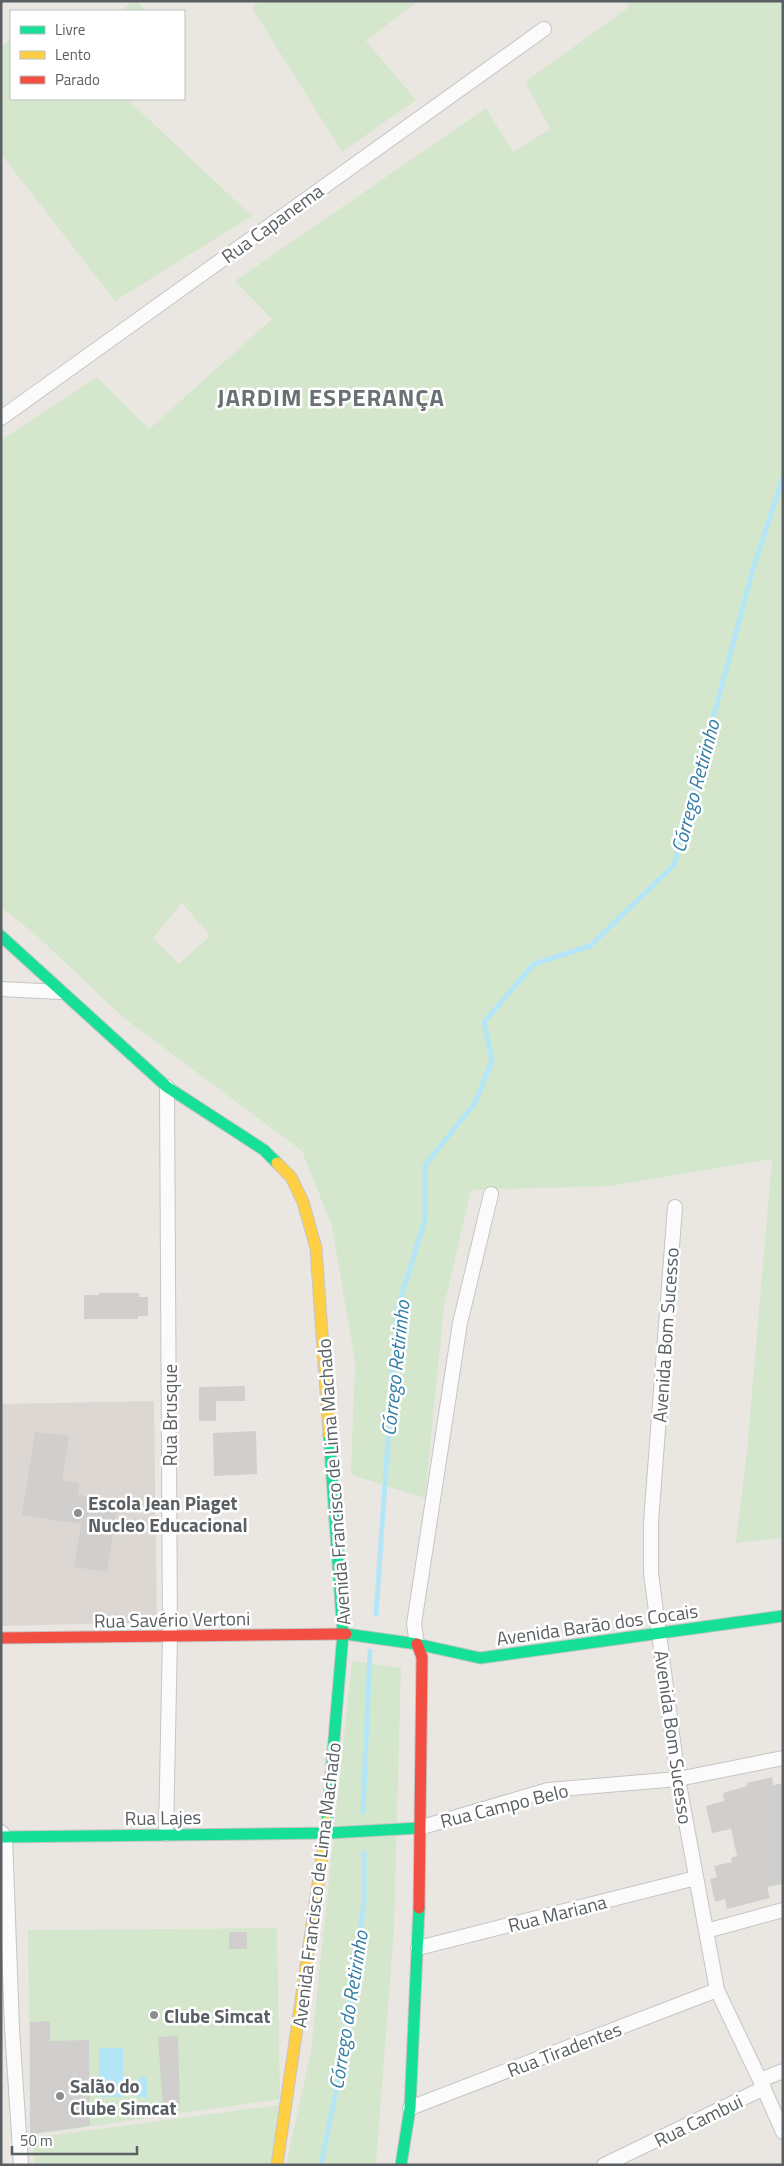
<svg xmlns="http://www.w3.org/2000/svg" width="784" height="2166" viewBox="0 0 784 2166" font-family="'Titillium Web',sans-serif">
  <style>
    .education { fill: #dcd7d2 }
    .green { fill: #d4e7cc; fill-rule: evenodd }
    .water { fill: #b5e6f7 }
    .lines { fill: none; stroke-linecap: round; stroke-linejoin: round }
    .stream { stroke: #b5e6f7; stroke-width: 5 }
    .building { fill: #d1cfcd }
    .street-casing { stroke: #c5c5c4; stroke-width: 16 }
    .fast-casing { stroke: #c5c5c4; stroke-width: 13 }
    .slow-casing { stroke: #c5c5c4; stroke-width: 13 }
    .jam-casing { stroke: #c5c5c4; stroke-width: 13 }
    .street { stroke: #fcfbfb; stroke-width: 14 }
    .fast { stroke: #16e098; stroke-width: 11 }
    .slow { stroke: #ffcf43; stroke-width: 11 }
    .jam { stroke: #f24e42; stroke-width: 11 }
    .poi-dot { fill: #8c8f8f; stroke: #fff; stroke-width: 2 }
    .labels { text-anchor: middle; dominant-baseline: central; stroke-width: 5; stroke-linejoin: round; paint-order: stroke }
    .street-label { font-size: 19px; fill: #595f62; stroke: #fff }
    .poi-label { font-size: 19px; font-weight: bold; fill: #595f62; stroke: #fff; text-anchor: start }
    .water-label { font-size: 20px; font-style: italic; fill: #317da5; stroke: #fff }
    .district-label { font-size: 24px; font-weight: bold; letter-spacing: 1px; fill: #6a7174; stroke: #fff }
  </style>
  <rect width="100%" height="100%" fill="#eae7e3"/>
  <path class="education" d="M154 1401 157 1622 1 1626V1404Z"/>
  <path class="green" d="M133 1H137L146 11H120Z
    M259 1H418L366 41 416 100 342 152 252 8Z
    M624 1H783V1538L736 1543 747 1451 772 1159 611 1186 471 1190 444 1307 425 1498 351 1475 355 1362 332 1226 302 1151 124 1018 37 936 1 907V440L97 377 149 429 272 319 235 281 486 108 513 152 550 129 525 82 629 7ZM182 903 210 936 179 964 153 938Z
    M11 38V99H127L252 216 115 301 1 154V47Z
    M352 1661 401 1668 394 1929 376 2165H286L311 2051Z
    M277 1928 280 2099 30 2135 28 1930Z
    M279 2105 271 2165H35L32 2138Z"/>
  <path class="water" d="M99 2048H123V2097H99Z
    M144 2076 147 2079V2098L137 2097 138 2080 140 2077Z"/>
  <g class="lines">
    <path class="stream" d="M376 1614 397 1310 425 1220V1165L475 1103 492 1060 484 1022 534 964 590 946 674 865 753 569 783 477
      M363 1812 370 1651
      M321 2165 344 2052 364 1903V1853"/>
  </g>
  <path class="building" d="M99 1293H139V1297H148V1316H138V1319H84V1295H99Z
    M245 1386V1401H216V1421H199V1387Z
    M256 1431 257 1474 214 1476 213 1433Z
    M35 1432 69 1436 62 1480 79 1483 78 1495 118 1501 107 1572 74 1567 81 1524 22 1515Z
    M772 1777 773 1785 783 1783V1884L767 1887 770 1898 727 1909 725 1899 715 1902 710 1879 717 1877 714 1866 732 1862 731 1858 737 1856 731 1829 712 1833 706 1806 724 1801 723 1793 747 1786V1783Z
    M229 1932H247V1949H229Z
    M50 2021V2041L89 2040 90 2126 30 2134V2022Z
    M178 2036 180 2107 163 2108 158 2037Z"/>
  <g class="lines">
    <g class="street-casing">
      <path id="street" d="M1 418 544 29
        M1 989 61 992
        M675 1207 651 1522V1573L678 1779 717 1990 760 2080 783 2132
        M417 1644 414 1624 460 1323 491 1194
        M419 1828 548 1790 678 1779 783 1758
        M1 1832 5 1837 12 2028 21 2165
        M166 1834 170 1636 167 1087
        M706 1931 783 1910
        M418 1948 696 1878
        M760 2080 783 2071
        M410 2108 717 1990
        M604 2165 764 2088"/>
    </g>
    <g class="fast-casing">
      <path id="fast" d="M1 936 167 1087 264 1150 277 1163
        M346 1634 417 1644 480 1658 783 1616
        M327 1822 343 1634 329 1434
        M1 1837 329 1833 419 1828
        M401 2165 410 2108 419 1908"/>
    </g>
    <g class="slow-casing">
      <path id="slow" d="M277 1163 291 1177 303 1202 316 1248 329 1434
        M277 2165 327 1822"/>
    </g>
    <g class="jam-casing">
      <path id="jam" d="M1 1638 346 1634
        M417 1644 422 1657 419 1908"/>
    </g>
    <use href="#street" class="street"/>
    <use href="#fast" class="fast"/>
    <use href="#slow" class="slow"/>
    <use href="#jam" class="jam"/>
  </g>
  <g class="poi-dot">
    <circle cx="78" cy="1513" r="5"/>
    <circle cx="154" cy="2015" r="5"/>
    <circle cx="60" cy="2096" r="5"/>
  </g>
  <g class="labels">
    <g class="street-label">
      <text transform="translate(272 223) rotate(-36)">Rua Capanema</text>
      <text transform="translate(665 1335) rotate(-86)">Avenida Bom Sucesso</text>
      <text transform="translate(169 1415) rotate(-90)">Rua Brusque</text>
      <text transform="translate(333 1482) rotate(-94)">Avenida Francisco de Lima Machado</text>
      <text transform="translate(172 1619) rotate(-1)">Rua Savério Vertoni</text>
      <text transform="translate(597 1624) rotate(-8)">Avenida Barão dos Cocais</text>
      <text transform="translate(674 1737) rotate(82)">Avenida Bom Sucesso</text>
      <text transform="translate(504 1805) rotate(-14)">Rua Campo Belo</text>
      <text transform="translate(163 1817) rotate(-1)">Rua Lajes</text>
      <text transform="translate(316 1885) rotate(-83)">Avenida Francisco de Lima Machado</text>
      <text transform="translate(557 1913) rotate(-14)">Rua Mariana</text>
      <text transform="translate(564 2049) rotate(-21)">Rua Tiradentes</text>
      <text transform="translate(698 2120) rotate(-26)">Rua Cambui</text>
    </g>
    <g class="poi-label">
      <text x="88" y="1502">Escola Jean Piaget<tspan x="88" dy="22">Nucleo Educacional</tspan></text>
      <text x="164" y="2015">Clube Simcat</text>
      <text x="70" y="2085">Salão do<tspan x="70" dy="22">Clube Simcat</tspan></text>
    </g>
    <g class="water-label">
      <text transform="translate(695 786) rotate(-75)">Córrego Retirinho</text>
      <text transform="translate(395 1368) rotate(-84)">Córrego Retirinho</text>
      <text transform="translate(348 2010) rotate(-81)">Córrego do Retirinho</text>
    </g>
    <g class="district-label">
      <text x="331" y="397">JARDIM ESPERANÇA</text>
    </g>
  </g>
  <rect width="784" height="2166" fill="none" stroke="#595f62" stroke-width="5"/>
  <rect x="10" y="10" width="175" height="90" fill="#ffffff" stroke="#bdbfc0"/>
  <rect x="20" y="26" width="25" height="8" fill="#16e098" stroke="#bdbfc0"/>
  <text x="55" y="35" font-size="15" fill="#595f62">Livre</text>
  <rect x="20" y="51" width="25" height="8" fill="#ffcf43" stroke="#bdbfc0"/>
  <text x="55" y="60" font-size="15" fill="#595f62">Lento</text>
  <rect x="20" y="76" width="25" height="8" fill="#f24e42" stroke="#bdbfc0"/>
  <text x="55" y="85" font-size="15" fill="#595f62">Parado</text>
  <path d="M12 2146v8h125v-8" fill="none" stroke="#595f62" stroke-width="2.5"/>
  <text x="20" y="2146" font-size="15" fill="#595f62" stroke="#ffffff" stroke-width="4" paint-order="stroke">50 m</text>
</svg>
